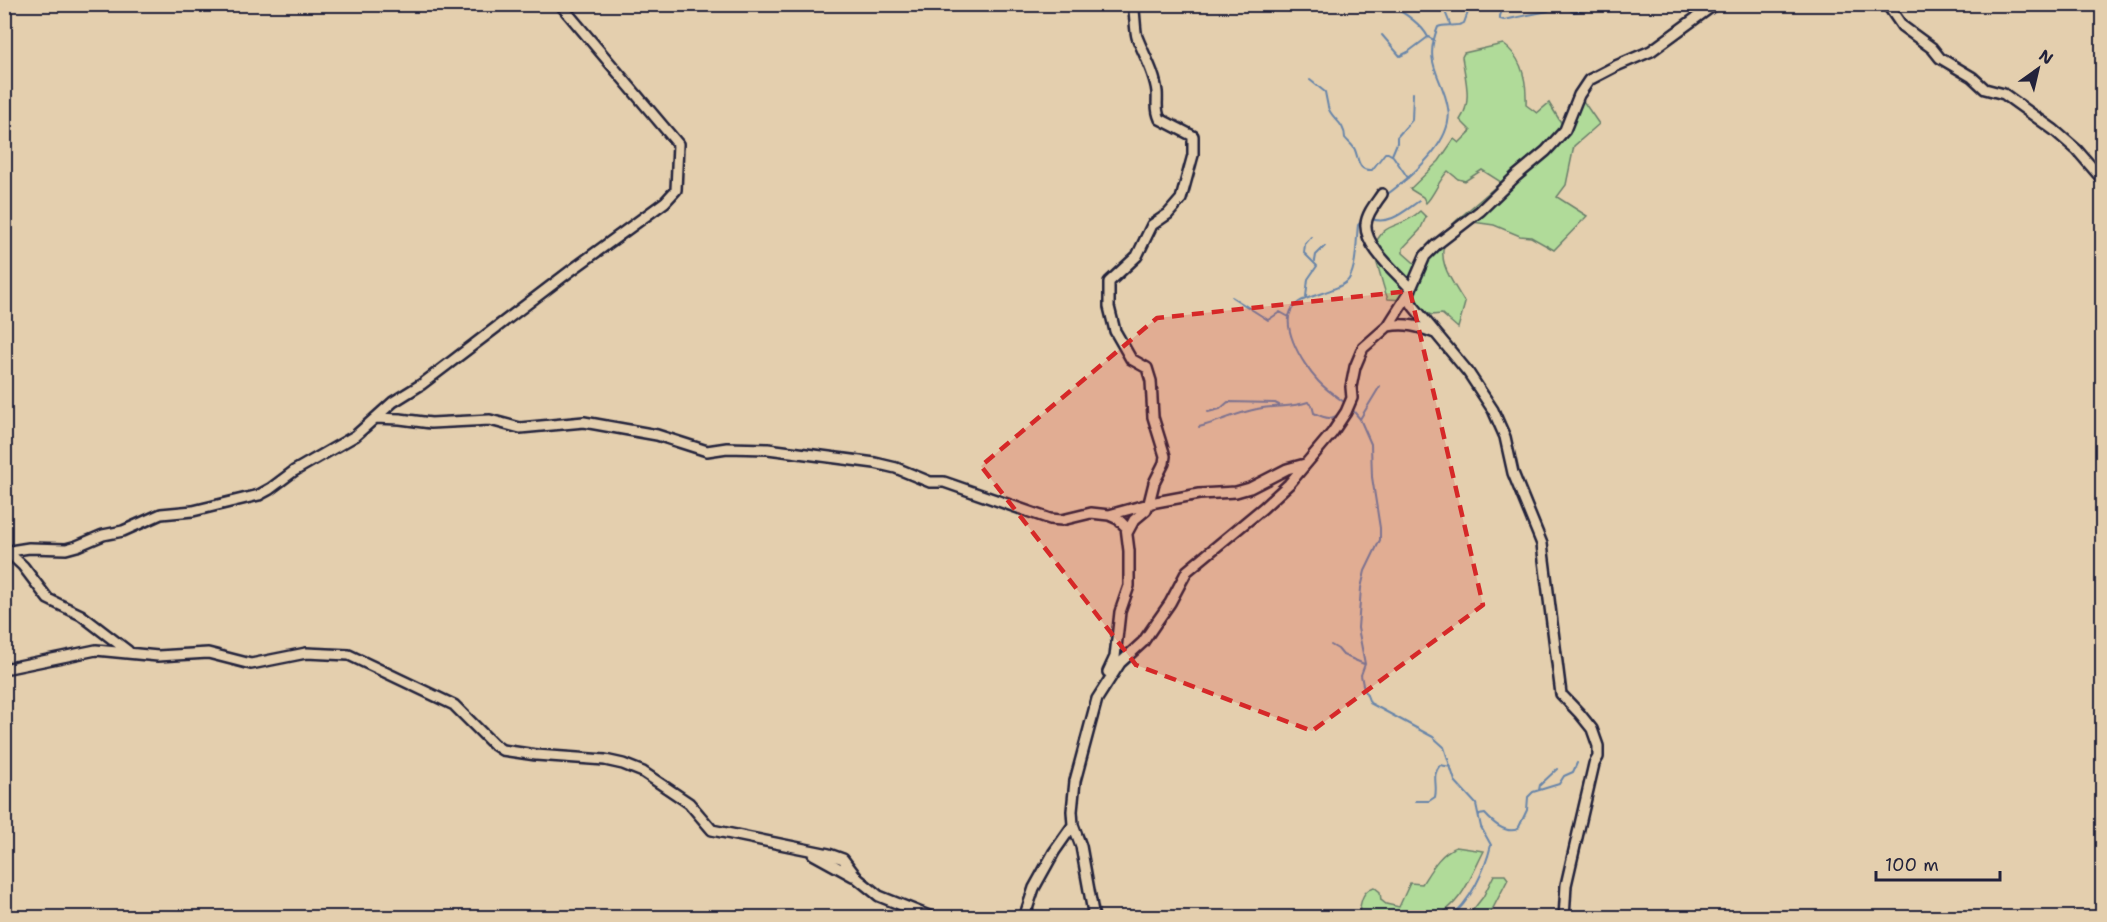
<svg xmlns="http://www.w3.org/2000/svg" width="2107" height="922" viewBox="0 0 2107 922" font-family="'Shantell Sans',sans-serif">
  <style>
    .green { fill: #b0db99; stroke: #697e6a; stroke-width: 1.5 }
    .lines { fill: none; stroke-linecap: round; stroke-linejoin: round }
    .stream { stroke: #6785a9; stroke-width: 2 }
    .minor-casing { stroke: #22223b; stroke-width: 14 }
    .minor { stroke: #e4cfae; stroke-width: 9 }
    .marked { fill: #d62828; fill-opacity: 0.2; stroke: #d62828; stroke-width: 4.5; stroke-dasharray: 12 8; stroke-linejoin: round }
  </style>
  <rect width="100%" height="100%" fill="#e4cfae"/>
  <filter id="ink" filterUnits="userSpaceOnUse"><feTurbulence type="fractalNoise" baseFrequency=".0167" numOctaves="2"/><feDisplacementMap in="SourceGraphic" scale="12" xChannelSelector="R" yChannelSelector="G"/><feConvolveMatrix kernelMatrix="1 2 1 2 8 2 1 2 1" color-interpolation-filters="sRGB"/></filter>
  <g filter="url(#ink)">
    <path class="green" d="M1503 44C1523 58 1527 82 1526 105L1537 113 1549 103 1565 129 1579 95 1599 124 1574 146 1566 185 1557 197 1587 216 1554 250 1531 237 1520 236 1494 225 1466 221C1461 226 1452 231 1448 237 1433 259 1454 284 1465 303L1458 328 1442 314 1431 315 1404 300 1388 299C1381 283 1380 267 1372 251 1385 217 1398 232 1420 211L1426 217 1420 230 1403 248V253L1420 268 1439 238 1457 220 1501 182 1482 170 1465 181 1458 179 1448 171C1438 181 1435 194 1426 203L1423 197 1410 189 1439 161 1454 139 1459 143 1471 131 1460 120C1473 101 1465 78 1462 57L1464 53Z
      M1456 847 1484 851C1470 878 1463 903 1434 918L1358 917C1361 905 1360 892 1374 887L1380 892 1381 900 1386 904 1399 907 1410 883 1422 884C1431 870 1440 853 1456 847Z
      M1494 875H1505L1508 879 1491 912 1484 917 1469 915 1483 897Z"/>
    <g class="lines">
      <path class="stream" d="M1442 4 1450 24
        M1504 4 1500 16V19L1504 20 1548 11 1556 6H1567L1571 4
        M1392 7C1404 12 1422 25 1428 37
        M1568 7 1572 12 1610 7
        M1382 35 1400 56 1408 52 1428 37 1434 40
        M1310 80 1325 92C1326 97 1327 102 1328 107 1331 119 1345 122 1345 138 1348 142 1353 145 1355 150 1359 159 1357 171 1372 170L1385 153H1388L1393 156 1408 178
        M1392 155 1397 143V137L1412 120 1413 93
        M1385 196C1408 179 1455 142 1448 108 1443 76 1422 65 1438 27 1447 23 1456 28 1464 23L1471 4
        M1371 219C1390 225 1403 212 1419 201
        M1315 261 1316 255 1325 246
        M1232 297 1268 320 1280 312 1289 317
        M1306 297 1308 279 1317 266 1304 253 1305 244 1311 237
        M1347 404C1337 397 1326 390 1318 381 1303 365 1273 318 1299 302 1311 295 1343 289 1349 279 1357 265 1356 242 1358 225L1362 220
        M1351 408 1360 419 1371 444 1372 477 1380 528V540L1365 571 1361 588 1358 628 1365 664 1361 675 1363 685 1370 703 1433 737 1444 747 1455 781 1476 804 1481 827 1491 845C1485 870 1470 903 1449 918
        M1208 412 1220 409 1228 402 1275 403 1279 405
        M1360 419 1380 386
        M1199 427C1218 422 1237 413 1257 409 1274 405 1292 408 1308 402L1312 405 1314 413C1326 419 1333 421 1342 411
        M1331 645 1338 649 1343 655 1364 664
        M1539 790 1540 785 1557 769
        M1416 801H1429L1435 797C1438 784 1431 776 1440 765L1451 767
        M1479 815 1485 814C1493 823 1506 834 1518 829L1527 810 1528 797 1533 792 1559 784 1564 776 1573 772 1577 763
        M1370 918 1384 914 1395 918"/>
      <g class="minor-casing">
        <path id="minor" d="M1887 4 1902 26 1932 48 1940 58 1972 77 1985 89 2004 94 2054 130 2077 150 2102 179
          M1382 194C1376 203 1367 213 1366 224 1364 246 1397 273 1411 289
          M1388 326C1406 323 1418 326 1435 333
          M375 418 400 419 431 423 490 420 520 428 584 422 657 435 707 451 727 448 768 449 875 463 896 468 930 482H944L1050 519 1062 520 1091 513 1109 515 1156 502 1199 494 1236 492 1250 488 1287 469 1305 464
          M1127 533 1134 520 1146 510 1149 503 1154 483 1164 463 1165 456 1153 417 1151 381 1147 368 1131 359 1115 331 1109 307V282L1137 256 1152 225 1168 214 1181 199 1193 155V136L1160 119C1155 109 1158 103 1157 92 1155 73 1144 55 1137 37 1135 31 1135 13 1133 4
          M4 552 29 548 66 549 77 546 103 535 123 531 161 514 193 511 259 495 270 489 294 471 355 436 393 402 422 384 569 272 665 202 676 190 678 144 560 4
          M8 552 23 566 48 599 81 615 128 651
          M4 669 96 650 158 656 208 653 251 664 306 653 349 655 454 705 493 744 502 750 536 755 605 760 623 764 643 772 689 803 712 830 829 854 843 859 858 879 879 896 934 918
          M1108 672 1115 657 1120 612 1129 586V551L1126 527 1118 519 1109 515
          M813 854 853 876
          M1024 918 1034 888 1054 852 1073 825
          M1094 918 1081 846 1073 825 1072 811 1075 781 1097 699 1120 663 1143 642 1156 623 1170 603 1187 571 1263 508 1289 484 1332 433 1346 412 1352 398 1351 387 1355 367 1363 348 1388 326 1409 293
          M1564 918 1566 885 1594 764 1598 757V746L1592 729 1580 714 1561 694 1542 544 1513 473 1505 437 1493 410 1468 372 1414 307 1410 301 1409 293 1425 256 1436 245 1480 211 1516 176 1546 151 1565 130 1579 95 1589 80 1616 66 1651 51 1715 4"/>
      </g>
      <use href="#minor" class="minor"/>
    </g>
  </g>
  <path class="marked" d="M1410 291 1483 605 1312 731 1136 665 981 466 1157 318Z"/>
  <rect width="2107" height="922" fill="none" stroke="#e4cfae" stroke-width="24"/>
  <rect x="12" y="12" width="2083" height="898" fill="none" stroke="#22223b" stroke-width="2" filter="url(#ink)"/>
  <g transform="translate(2038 69) rotate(34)" stroke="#e4cfae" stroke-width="4.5" paint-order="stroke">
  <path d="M0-4.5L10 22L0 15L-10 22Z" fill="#22223b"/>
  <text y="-9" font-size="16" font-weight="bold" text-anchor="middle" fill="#22223b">N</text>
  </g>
  <path d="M1876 871v9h124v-9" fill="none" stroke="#22223b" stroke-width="3"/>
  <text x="1885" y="871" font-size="18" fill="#22223b" stroke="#e4cfae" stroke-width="4.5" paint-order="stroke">100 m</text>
</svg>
